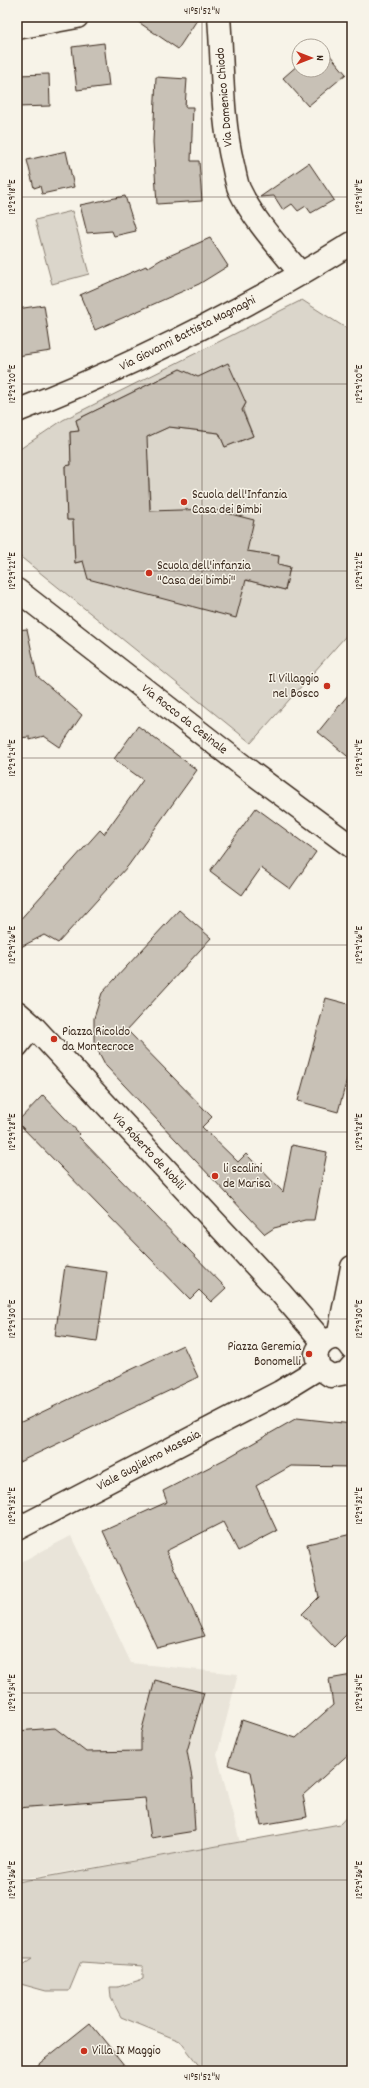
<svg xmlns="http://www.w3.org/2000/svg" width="369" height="2088" viewBox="0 0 369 2088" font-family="Dekko,sans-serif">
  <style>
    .built { fill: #e9e4d9 }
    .green { fill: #dbd6cb; stroke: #8b8074; fill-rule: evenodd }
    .building { fill: #c8c1b6; stroke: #3b2a1e }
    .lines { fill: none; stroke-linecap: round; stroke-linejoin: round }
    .street-casing { stroke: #3b2a1e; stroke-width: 25 }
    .secondary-casing { stroke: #3b2a1e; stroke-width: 25 }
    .street { stroke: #f7f3e8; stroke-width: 22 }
    .secondary { stroke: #f7f3e8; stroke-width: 22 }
    .ticks { fill: none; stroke: #3b2a1e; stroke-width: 1; stroke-opacity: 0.45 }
    .poi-dot { fill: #c8321e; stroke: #f7f3e8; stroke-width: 1.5 }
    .labels { text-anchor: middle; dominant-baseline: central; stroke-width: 3; stroke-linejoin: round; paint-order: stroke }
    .street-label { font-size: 13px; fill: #3b2a1e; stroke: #f7f3e8 }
    .poi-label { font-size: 13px; fill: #3b2a1e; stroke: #f7f3e8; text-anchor: start }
    .neatline { fill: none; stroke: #3b2a1e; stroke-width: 1.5 }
    .ticks-label { font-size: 10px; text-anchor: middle; fill: #3b2a1e }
  </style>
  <rect width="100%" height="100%" fill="#f7f3e8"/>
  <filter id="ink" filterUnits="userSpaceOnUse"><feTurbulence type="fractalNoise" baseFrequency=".025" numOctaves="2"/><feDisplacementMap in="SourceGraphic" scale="8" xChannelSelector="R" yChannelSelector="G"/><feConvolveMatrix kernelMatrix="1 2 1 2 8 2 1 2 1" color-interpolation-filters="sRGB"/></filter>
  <g filter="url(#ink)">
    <path class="built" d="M71 1536 131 1663 238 1674 217 1755 240 1842 17 1880V1564Z"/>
    <path class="green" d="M72 211 89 274 52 284 35 220Z
      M302 300 352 332V629L251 743 17 554V451L63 420ZM180 369 246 403 243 410 253 436 225 447 219 433 169 427 119 449 148 461 151 519 247 551 279 556 278 564 290 567 285 590 246 580 83 561 75 563 73 520H67L65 466 71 465 70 432 79 431 76 420Z
      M352 1811V2071H199L200 2067 180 2041 121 2017 111 1998 110 1987H118L143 1979V1966L81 1962 69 1991H46L17 1983V1969L32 1959H17V1882L340 1824Z"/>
    <path class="building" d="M131 17H199L178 49Z
      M104 43 109 86 77 90 72 47Z
      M323 47 346 74 308 106 283 78 299 64V70H323Z
      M49 74 50 106 17 107V75Z
      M156 77 187 79 185 107H193L191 161H199L202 201 157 204 153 142Z
      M66 151 74 187 42 194 40 186 34 188 27 160Z
      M309 163 334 200 311 213 306 206 298 211 292 204 283 210 274 196 260 197Z
      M125 196 136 231 114 236 112 231 87 233 80 205Z
      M210 238 228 266 199 284 95 330 80 295 146 266 147 268 162 259Z
      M44 305 51 351 17 356V309Z
      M228 363 246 403 242 410 253 436 225 447 219 433 169 427 147 437 150 511 211 509 254 520 247 551 279 556 278 564 290 567 285 590 246 580 236 618 88 579 83 561 75 563 73 520H67L65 466 71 465 70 432 79 431 76 420 180 369 198 377Z
      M27 629 37 676 82 715 60 747 44 736 30 740V737L17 738V630Z
      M352 690V760L318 732Z
      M138 726 197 770 128 866 58 943 44 935 17 949V923L100 830 104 834 143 780 114 759Z
      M256 808 316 852 290 889 261 868 242 895 210 871Z
      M179 910 211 938 127 1030 212 1117 202 1127 238 1162 246 1154 283 1192 292 1145 327 1152 314 1220H305L274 1228 265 1234 106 1066 94 1043V1018L102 993Z
      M326 998 352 1005V1061L338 1112 298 1101Z
      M43 1095 80 1134 78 1136 226 1288 211 1302 199 1290 190 1299 17 1122Z
      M65 1266 107 1272 97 1342 55 1336Z
      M183 1345 198 1377 17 1463V1424Z
      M297 1418 352 1424V1467L291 1466 256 1486 277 1531 238 1551 223 1522 166 1551 205 1636 157 1648 103 1531 167 1502 163 1491 227 1458Z
      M352 1534V1629L334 1647 302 1614 319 1597 307 1544Z
      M352 1675V1751L303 1795 307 1817 261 1825 251 1772 228 1765 242 1720 296 1738 333 1705 329 1679Z
      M155 1680 204 1693 187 1751 192 1778 195 1831 151 1838 145 1798 17 1808V1731L55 1728 86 1752 141 1751V1733Z
      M90 2023 129 2071H30Z"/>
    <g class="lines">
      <g class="street-casing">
        <path id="street" d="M219 17C223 66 221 117 233 165 235 173 236 182 239 189 254 221 279 247 301 274
          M17 28 77 17
          M17 411C134 365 246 309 352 243
          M17 590 251 772 352 847
          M17 1012 33 1026 279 1291 323 1342
          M17 1046 33 1026
          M338 1338 352 1267"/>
      </g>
      <g class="secondary-casing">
        <path id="secondary" d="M352 1348C341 1331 322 1337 316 1354L319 1368 331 1376 346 1373 352 1366
          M17 1529 280 1392 319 1368"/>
      </g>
      <use href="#street" class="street"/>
      <use href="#secondary" class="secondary"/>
    </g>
  </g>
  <path class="ticks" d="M202 17V2071M17 197H352M17 384H352M17 571H352M17 758H352M17 945H352M17 1132H352M17 1319H352M17 1506H352M17 1693H352M17 1880H352M17 2067H352"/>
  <g class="poi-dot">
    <circle cx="184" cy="502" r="4"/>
    <circle cx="149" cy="573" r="4"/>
    <circle cx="327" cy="686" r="4"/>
    <circle cx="54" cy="1039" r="4"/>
    <circle cx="215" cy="1176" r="4"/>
    <circle cx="309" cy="1354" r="4"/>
    <circle cx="84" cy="2051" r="4"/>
  </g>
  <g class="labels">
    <g class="street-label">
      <text transform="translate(225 97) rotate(-95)">Via Domenico Chiodo</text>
      <text transform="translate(188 334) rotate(-27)">Via Giovanni Battista Magnaghi</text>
      <text transform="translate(184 720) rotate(38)">Via Rocco da Cesinale</text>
      <text transform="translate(148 1152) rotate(47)">Via Roberto de Nobili</text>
      <text transform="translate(149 1461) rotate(-28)">Viale Guglielmo Massaia</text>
    </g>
    <g class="poi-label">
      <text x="192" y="495">Scuola dell'Infanzia<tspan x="192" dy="15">Casa dei Bimbi</tspan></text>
      <text x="157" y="566">Scuola dell'infanzia<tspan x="157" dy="15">"Casa dei bimbi"</tspan></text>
      <text x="319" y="679" text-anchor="end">Il Villaggio<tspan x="319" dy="15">nel Bosco</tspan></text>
      <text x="62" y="1032">Piazza Ricoldo<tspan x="62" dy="15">da Montecroce</tspan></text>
      <text x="223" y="1169">li scalini<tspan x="223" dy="15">de Marisa</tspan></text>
      <text x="301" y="1347" text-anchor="end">Piazza Geremia<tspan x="301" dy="15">Bonomelli</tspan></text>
      <text x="92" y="2051">Villa IX Maggio</text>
    </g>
  </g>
  <rect width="369" height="2088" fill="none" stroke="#f7f3e8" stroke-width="44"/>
  <g transform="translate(311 58) rotate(90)"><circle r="19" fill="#f7f3e8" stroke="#aca397"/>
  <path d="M0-3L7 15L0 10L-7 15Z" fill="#c8321e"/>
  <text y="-6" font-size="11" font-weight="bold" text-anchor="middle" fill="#3b2a1e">N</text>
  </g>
  <rect x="22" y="22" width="325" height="2044" class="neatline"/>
  <g class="ticks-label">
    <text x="202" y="14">41°51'52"N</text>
    <text transform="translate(358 197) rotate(-90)" y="4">12°29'18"E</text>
    <text transform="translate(11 197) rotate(-90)" y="4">12°29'18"E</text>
    <text transform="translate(358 384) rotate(-90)" y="4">12°29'20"E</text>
    <text transform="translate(11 384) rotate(-90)" y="4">12°29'20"E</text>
    <text transform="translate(11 571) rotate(-90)" y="4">12°29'22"E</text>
    <text transform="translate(358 571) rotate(-90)" y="4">12°29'22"E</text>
    <text transform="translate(11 758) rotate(-90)" y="4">12°29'24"E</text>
    <text transform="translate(358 758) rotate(-90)" y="4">12°29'24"E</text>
    <text transform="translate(11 945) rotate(-90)" y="4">12°29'26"E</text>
    <text transform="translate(358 945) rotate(-90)" y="4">12°29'26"E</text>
    <text transform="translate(11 1132) rotate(-90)" y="4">12°29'28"E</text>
    <text transform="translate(358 1132) rotate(-90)" y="4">12°29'28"E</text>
    <text transform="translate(11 1319) rotate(-90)" y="4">12°29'30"E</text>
    <text transform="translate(358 1319) rotate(-90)" y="4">12°29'30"E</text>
    <text transform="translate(11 1506) rotate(-90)" y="4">12°29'32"E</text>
    <text transform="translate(358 1506) rotate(-90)" y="4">12°29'32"E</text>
    <text transform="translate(11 1693) rotate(-90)" y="4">12°29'34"E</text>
    <text transform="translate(358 1693) rotate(-90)" y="4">12°29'34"E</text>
    <text transform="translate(11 1880) rotate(-90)" y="4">12°29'36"E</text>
    <text transform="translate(358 1880) rotate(-90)" y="4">12°29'36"E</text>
    <text x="202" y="2080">41°51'52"N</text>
  </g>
</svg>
